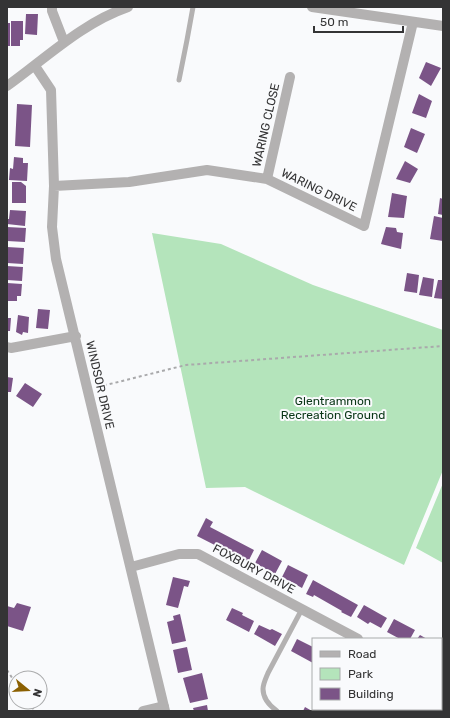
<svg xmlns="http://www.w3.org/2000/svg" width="450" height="718" viewBox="0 0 450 718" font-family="Rubik,sans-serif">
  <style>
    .green { fill: #b4e4bb }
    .building { fill: #7b5487 }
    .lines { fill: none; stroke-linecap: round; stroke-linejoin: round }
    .path { stroke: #a9a9ab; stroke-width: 2; stroke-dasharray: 3 3; stroke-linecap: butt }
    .service { stroke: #b3b1b1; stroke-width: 5 }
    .minor { stroke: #b3b1b1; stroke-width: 10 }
    .labels { text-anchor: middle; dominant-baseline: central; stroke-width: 4; stroke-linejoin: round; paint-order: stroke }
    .street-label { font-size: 12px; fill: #343435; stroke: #f9fafc }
    .park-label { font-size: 12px; fill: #093616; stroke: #f9fafc }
  </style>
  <rect width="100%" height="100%" fill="#f9fafc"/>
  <path class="green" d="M152 233 221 244 313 285 443 330V470L404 565 245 487 206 488Z
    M443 483V563L416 548Z"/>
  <path class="building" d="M26 14H38L37 35 25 34Z
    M11 21H23V40H20V46H11Z
    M7 23H10V46H7Z
    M426 62 441 68 431 86 419 78Z
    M419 94 432 101 426 118 412 113Z
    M17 104 32 105 30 147 15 146Z
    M411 128 425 134 417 153 404 147Z
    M14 157 23 158V163H28L27 181 9 180 10 168 13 169Z
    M405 161 418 169 410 183 396 179Z
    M12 182H21L26 186V203H12Z
    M392 193 407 196 404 218 388 217Z
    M440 198 443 199V215L438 214Z
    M10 210 26 211 25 226 7 224 8 219H9Z
    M434 216 443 218V241L430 239Z
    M7 227 26 228 25 242 7 241Z
    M386 227 396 228 397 232 403 233 401 249 381 244Z
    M7 247 24 248 23 264 7 263Z
    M7 266 23 267 22 281 7 280Z
    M407 273 419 275 417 293 404 291Z
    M423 277 434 279 432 297 419 295Z
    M438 280H443V299L434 298Z
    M7 283 22 284 21 296H17V301H7Z
    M38 309 50 310 48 329 36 328Z
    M18 315 29 317 28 333 23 332 22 335 16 332Z
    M7 318H11L10 331H7Z
    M7 377 13 378 11 392H7Z
    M25 383 42 394 33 407 16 396Z
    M206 518 213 522 210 527 254 550 248 562 197 536Z
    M262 550 282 561 275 574 255 563Z
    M288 565 308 575 302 588 282 577Z
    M173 577 190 581 188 587 184 586 178 608 166 605Z
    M313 580 358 605 351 617 341 612 342 611 314 595 313 597 306 594Z
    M17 603 31 607 23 631 7 626V606L14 608Z
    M364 605 387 618 381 628 370 622 368 624 357 617Z
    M232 608 243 613 242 615 254 621 249 632 226 620Z
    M180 614 186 641 172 644 167 622 174 620 173 616Z
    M394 619 415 630 410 639H400L387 632Z
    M259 625 270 630 272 629 282 634 275 646 254 634Z
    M420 635 427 639H417Z
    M297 639 313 647V663L291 651Z
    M187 647 192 670 178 673 173 650Z
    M202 673 208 699 190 703 183 678Z
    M207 705 208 711H194L193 708Z
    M305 707 312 711H303Z
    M397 709H429L433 711H401Z"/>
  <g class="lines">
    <path class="path" d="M98 387 186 365 443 346
      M7 670 16 684
      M28 702 35 711"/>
    <path class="service" d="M179 80 187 40 193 7
      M277 711C270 706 263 698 263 689 263 684 266 678 268 673L302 609"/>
    <path class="minor" d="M52 7V11L64 42
      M312 7 443 26
      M35 66 51 90 54 186 52 227 56 259 165 711
      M7 86C46 58 82 23 128 7
      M267 179 290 77
      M54 186 129 182 207 170 267 179 364 226 413 22
      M7 347 11 348 76 336
      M131 567 179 554H198L358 639
      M441 683 443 684
      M143 711 164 706"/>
  </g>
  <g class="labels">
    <g class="street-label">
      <text transform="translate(266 125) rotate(-77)">WARING CLOSE</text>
      <text transform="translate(319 190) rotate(26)">WARING DRIVE</text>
      <text transform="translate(100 385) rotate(77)">WINDSOR DRIVE</text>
      <text transform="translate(254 569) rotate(28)">FOXBURY DRIVE</text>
    </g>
    <g class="park-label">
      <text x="333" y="401">Glentrammon<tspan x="333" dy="14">Recreation Ground</tspan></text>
    </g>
  </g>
  <rect width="450" height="718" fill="none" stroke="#343435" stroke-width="16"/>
  <rect x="312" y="638" width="130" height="72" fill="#f9fafc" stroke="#aaabac"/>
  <rect x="320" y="651" width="20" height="6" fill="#b3b1b1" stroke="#aaabac"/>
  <text x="348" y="658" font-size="12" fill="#343435">Road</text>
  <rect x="320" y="668" width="20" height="12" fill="#b4e4bb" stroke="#aaabac"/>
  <text x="348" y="678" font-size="12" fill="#343435">Park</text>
  <rect x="320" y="688" width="20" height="12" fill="#7b5487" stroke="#aaabac"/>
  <text x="348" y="698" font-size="12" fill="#343435">Building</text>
  <g transform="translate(28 690) rotate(108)"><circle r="19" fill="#f9fafc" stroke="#aaabac"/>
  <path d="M0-3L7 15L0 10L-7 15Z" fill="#8b6002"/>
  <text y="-6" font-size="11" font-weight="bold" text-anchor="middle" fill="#343435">N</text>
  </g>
  <path d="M314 26v6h89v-6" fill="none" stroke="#343435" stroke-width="2"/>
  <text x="320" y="26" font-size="12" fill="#343435" stroke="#f9fafc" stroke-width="3" paint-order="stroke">50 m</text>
</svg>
